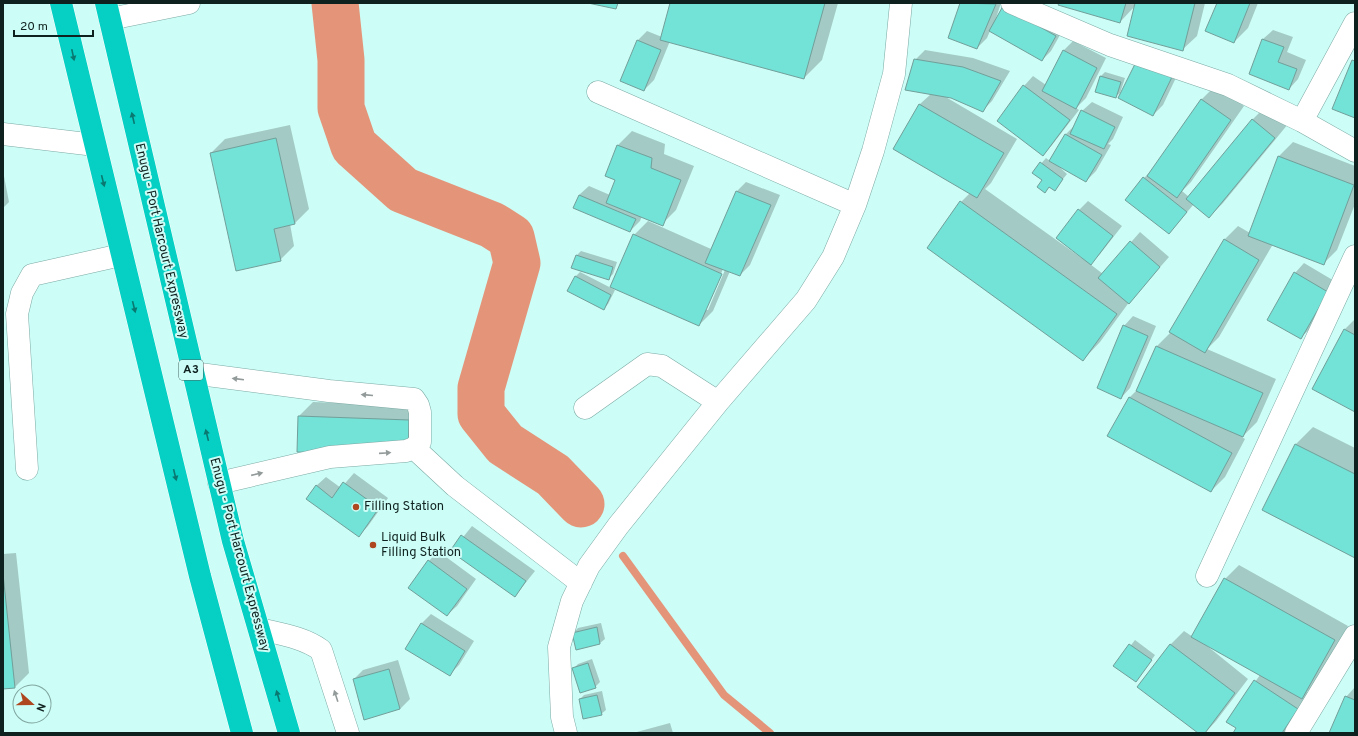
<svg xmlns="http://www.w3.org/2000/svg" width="1358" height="736" viewBox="0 0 1358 736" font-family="Overpass,sans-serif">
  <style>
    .shadow { fill: #0003; fill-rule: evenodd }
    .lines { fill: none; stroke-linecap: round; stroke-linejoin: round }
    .stream { stroke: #e49579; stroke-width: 8 }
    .river { stroke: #e49579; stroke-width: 47 }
    .building { fill: #73e2d7; stroke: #729f9a }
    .minor-casing { stroke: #7caaa5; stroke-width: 23 }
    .highway-casing { stroke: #fff; stroke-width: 23 }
    .minor { stroke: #fff; stroke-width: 22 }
    .highway { stroke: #06d0c3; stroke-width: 22 }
    .oneway { fill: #0a7871 }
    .oneway2 { fill: #939b9a }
    .poi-dot { fill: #ae4720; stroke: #ccfdf6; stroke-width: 1.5 }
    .labels { text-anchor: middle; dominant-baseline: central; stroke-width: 4; stroke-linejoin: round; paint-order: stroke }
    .shield { fill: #ccfdf6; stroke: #486360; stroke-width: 1 }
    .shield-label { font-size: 12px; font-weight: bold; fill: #0f211f }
    .street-label { font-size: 13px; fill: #0f211f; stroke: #ccfdf6 }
    .poi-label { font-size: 13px; fill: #0f211f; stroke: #ccfdf6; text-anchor: start }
  </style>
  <rect width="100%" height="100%" fill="#ccfdf6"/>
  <path class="shadow" d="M671 3H838L822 60 804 78 670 41 654 80 644 90 638 40 647 31 662 37Z
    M961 3H1001L994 24 1065 26 1051 51 1042 60 990 31 987 38 977 48 950 38Z
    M1060 3H1205L1197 36 1183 49 1135 6 1120 22Z
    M1218 3H1258L1248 28 1234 42Z
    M1273 30 1293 37 1287 52 1306 60 1298 79 1289 89 1250 74 1263 39Z
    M1073 41 1106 58 1086 98 1076 108 1079 110 1052 145 1043 155 998 121 1024 86 1033 76 1046 85 1064 50Z
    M925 50 973 58 1010 71 992 101 982 111 952 97 944 96 1017 139 991 183 985 189 1083 259 1079 210 1088 201 1122 226 1100 254 1090 264 1103 274 1140 232 1169 257 1130 301 1100 342 1083 360 961 202 970 193 894 149 920 104 931 94 915 60Z
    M1182 65 1163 105 1153 115 1120 98Z
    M1105 72 1125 78 1120 93 1115 97 1096 91 1101 76Z
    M1216 85 1244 106 1191 182 1182 191 1189 197 1252 120 1266 106 1288 124 1223 203 1209 217 1194 204 1169 233 1144 178 1153 169 1202 99Z
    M1092 102 1123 117 1113 139 1108 144 1111 145 1096 171 1086 181 1055 163 1067 174 1054 190 1033 173 1046 158 1050 161 1066 134 1075 125 1082 111Z
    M290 125 309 209 295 223 290 224 294 246 280 260 211 153 225 139Z
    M632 131 665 144 664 154 694 166 676 210 662 224 642 216 640 221 630 231 579 195 589 186 610 195 617 180 606 176 618 145Z
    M1293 142 1355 166V204L1337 250 1323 264 1273 244 1219 337 1207 349 1276 379 1257 422 1242 437 1245 439 1225 477 1211 491 1109 435 1130 397 1138 389 1156 347 1171 332 1224 240 1238 226 1250 233 1279 156Z
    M3 171 9 202 3 208Z
    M746 182 780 195 750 265 740 275 730 271 713 311 699 325 634 235 648 221 711 249 737 191ZM723 269 725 270 708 310H705Z
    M581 251 617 262 613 274 608 279 577 255Z
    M1304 263 1336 282 1310 329 1300 338 1295 273Z
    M580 272 615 290 608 304 603 309 575 277Z
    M1133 316 1156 326 1130 388 1121 398 1124 326Z
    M1355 319V410L1344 330Z
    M313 402 423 406 421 441 299 416Z
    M1313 427 1355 448V557L1263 510 1296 444Z
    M354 473 388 498 368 526 359 536 316 486 326 477 341 488Z
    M472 526 535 571 515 596 452 551Z
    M438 551 476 579 457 606 447 615 410 588 429 561Z
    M16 553 29 673 15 687 3 688V554Z
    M1239 565 1348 626 1315 684 1307 692 1311 695 1286 733H1234L1238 728 1227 721 1260 675 1201 641 1248 679 1216 721 1205 733H1200L1170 645 1184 631 1193 637 1225 579Z
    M431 614 474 641 459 665 450 674 421 624Z
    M601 623 605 639 600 643 577 649 573 633 578 628Z
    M1135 640 1155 655 1140 676 1115 666Z
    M592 659 600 682 595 687 573 669 578 664Z
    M398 660 410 699 400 709 365 719 354 679 363 670Z
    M1355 687V733H1330L1346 697Z
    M602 691 606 710 601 714 580 699 584 695Z
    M670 723 673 733H633Z"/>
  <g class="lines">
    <path class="stream" d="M623 556 724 695 770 733"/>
    <path class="river" d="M335 3 341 60V108L354 146 403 190 492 225 511 237 517 263 481 388V414L505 444 553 475 581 504"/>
  </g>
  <path class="building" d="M588 3H618L616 9Z
    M670 3H825L804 79 660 40Z
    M960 3 996 4 977 49 948 38Z
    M1059 3H1126L1120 23 1058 5Z
    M1135 3H1195L1183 51 1127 36Z
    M1217 3H1250L1234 43 1205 31Z
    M1003 6 1056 36 1042 61 989 31Z
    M1262 39 1284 47 1278 62 1297 69 1289 90 1249 74Z
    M637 40 661 50 644 91 620 81Z
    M1063 50 1097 68 1076 109 1042 91Z
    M1138 58 1173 75 1153 116 1118 98Z
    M914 59 963 67 1001 81 983 112 951 98 905 90Z
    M1352 60 1355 61V118L1332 109Z
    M1100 76 1121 82 1116 98 1095 92Z
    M1023 85 1070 120 1043 156 997 121Z
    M1201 99 1231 120 1177 198 1147 176Z
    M919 104 1004 153 977 198 893 149Z
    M1081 110 1115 127 1104 149 1070 134Z
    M1252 119 1275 138 1209 218 1186 199Z
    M1065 134 1102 155 1086 182 1049 161Z
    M276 138 295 224 274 229 281 261 236 271 210 153Z
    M617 145 652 158 651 168 681 180 663 226 606 203 615 180 605 176Z
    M1278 156 1354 185 1324 265 1248 236Z
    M1040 162 1063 179 1055 191 1049 187 1045 193 1037 187 1042 180 1032 173Z
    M1143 177 1187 212 1169 234 1125 200Z
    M736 191 771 205 740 276 705 263Z
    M579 195 636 219 630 232 573 208Z
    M960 201 1117 314 1083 361 927 248Z
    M1078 209 1113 236 1091 265 1056 238Z
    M633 234 722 274 699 326 610 287Z
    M1224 239 1259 260 1205 353 1169 332Z
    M1130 241 1160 267 1129 304 1098 278Z
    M576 255 613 267 609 280 571 268Z
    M1294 272 1328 292 1301 339 1267 320Z
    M575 276 611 295 604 310 567 291Z
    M1123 325 1148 336 1121 399 1097 388Z
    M1344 329 1355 335V412L1312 389Z
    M1156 346 1263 393 1243 437 1136 391Z
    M1129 397 1232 453 1211 492 1107 436Z
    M298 416 409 420 408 456 297 452Z
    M1295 444 1355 474V558L1262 510Z
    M343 482 379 508 359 537 306 499 316 485 332 498Z
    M461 535 526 581 515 597 450 551Z
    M428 560 467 589 447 616 408 588Z
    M3 574 15 688 3 689Z
    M1224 578 1335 640 1302 699 1191 637Z
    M421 623 465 651 450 676 405 649Z
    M597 627 600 644 576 650 572 633Z
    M1129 644 1152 660 1136 682 1113 666Z
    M1170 644 1235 693 1205 733H1198L1137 687Z
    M588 663 596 688 580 693 572 668Z
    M389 669 400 709 364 720 353 679Z
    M1254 680 1298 709 1282 733H1233L1236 728 1226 722Z
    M597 695 602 715 583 719 579 699Z
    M1345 696 1355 700V733H1329Z"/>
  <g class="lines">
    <g class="minor-casing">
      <path id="minor" d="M1012 3 1110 45 1228 85 1302 121 1355 151
        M110 19 189 3
        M598 92 855 205
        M1302 121 1355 23
        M3 134 95 145
        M192 373 329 391 414 399 418 405 420 412V442L414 448 406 451 330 457 219 483
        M585 408 647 364 662 366 718 402
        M414 448 455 486 581 583
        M27 469 17 314 22 293 32 275 121 255
        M1207 576 1355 256
        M259 629C280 634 303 637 321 650L348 733
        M566 733 562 717 559 647 572 601 589 566 618 526 718 402 806 300 833 257 855 205 873 151 894 74 901 3
        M1296 733 1355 636"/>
    </g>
    <g class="highway-casing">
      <path id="highway" d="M61 3 200 576 242 733
        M106 3 233 541 289 733"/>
    </g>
    <use href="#minor" class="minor"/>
    <use href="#highway" class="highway"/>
  </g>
  <defs><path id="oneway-solid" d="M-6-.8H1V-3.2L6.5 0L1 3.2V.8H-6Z"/></defs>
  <g class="oneway">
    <use href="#oneway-solid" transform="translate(73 55) rotate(78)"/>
    <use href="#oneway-solid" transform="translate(133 118) rotate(-103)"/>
    <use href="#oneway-solid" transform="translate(103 181) rotate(76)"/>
    <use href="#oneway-solid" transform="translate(134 307) rotate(76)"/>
    <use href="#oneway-solid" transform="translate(207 435) rotate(-104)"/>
    <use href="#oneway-solid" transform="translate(175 475) rotate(76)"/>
    <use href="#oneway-solid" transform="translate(278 696) rotate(-106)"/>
  </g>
  <g class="oneway2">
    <use href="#oneway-solid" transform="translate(238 379) rotate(-173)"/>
    <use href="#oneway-solid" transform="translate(367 395) rotate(-175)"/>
    <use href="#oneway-solid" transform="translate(385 453) rotate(-4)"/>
    <use href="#oneway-solid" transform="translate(257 474) rotate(-13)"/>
    <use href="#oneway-solid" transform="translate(336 696) rotate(-108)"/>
  </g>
  <g class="poi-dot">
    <circle cx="356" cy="507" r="4"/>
    <circle cx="373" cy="545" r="4"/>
  </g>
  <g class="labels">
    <rect class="shield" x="179" y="360" width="24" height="20" rx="3"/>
    <g class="shield-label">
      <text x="191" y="370">A3</text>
    </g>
    <g class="street-label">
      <text transform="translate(161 241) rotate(77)">Enugu - Port Harcourt Expressway</text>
      <text transform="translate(239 555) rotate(75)">Enugu - Port Harcourt Expressway</text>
    </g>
    <g class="poi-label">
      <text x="364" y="507">Filling Station</text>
      <text x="381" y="538">Liquid Bulk<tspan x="381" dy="15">Filling Station</tspan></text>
    </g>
  </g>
  <rect width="1358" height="736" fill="none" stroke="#0f211f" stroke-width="8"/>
  <g transform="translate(32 704) rotate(111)"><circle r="19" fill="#ccfdf6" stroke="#80a5a0"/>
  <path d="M0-3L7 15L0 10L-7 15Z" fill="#ae4720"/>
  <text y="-6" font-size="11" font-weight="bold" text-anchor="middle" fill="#0f211f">N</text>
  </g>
  <path d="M14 30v6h79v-6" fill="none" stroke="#0f211f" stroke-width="2"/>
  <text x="20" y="30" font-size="12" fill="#0f211f" stroke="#ccfdf6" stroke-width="3" paint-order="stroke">20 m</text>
</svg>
